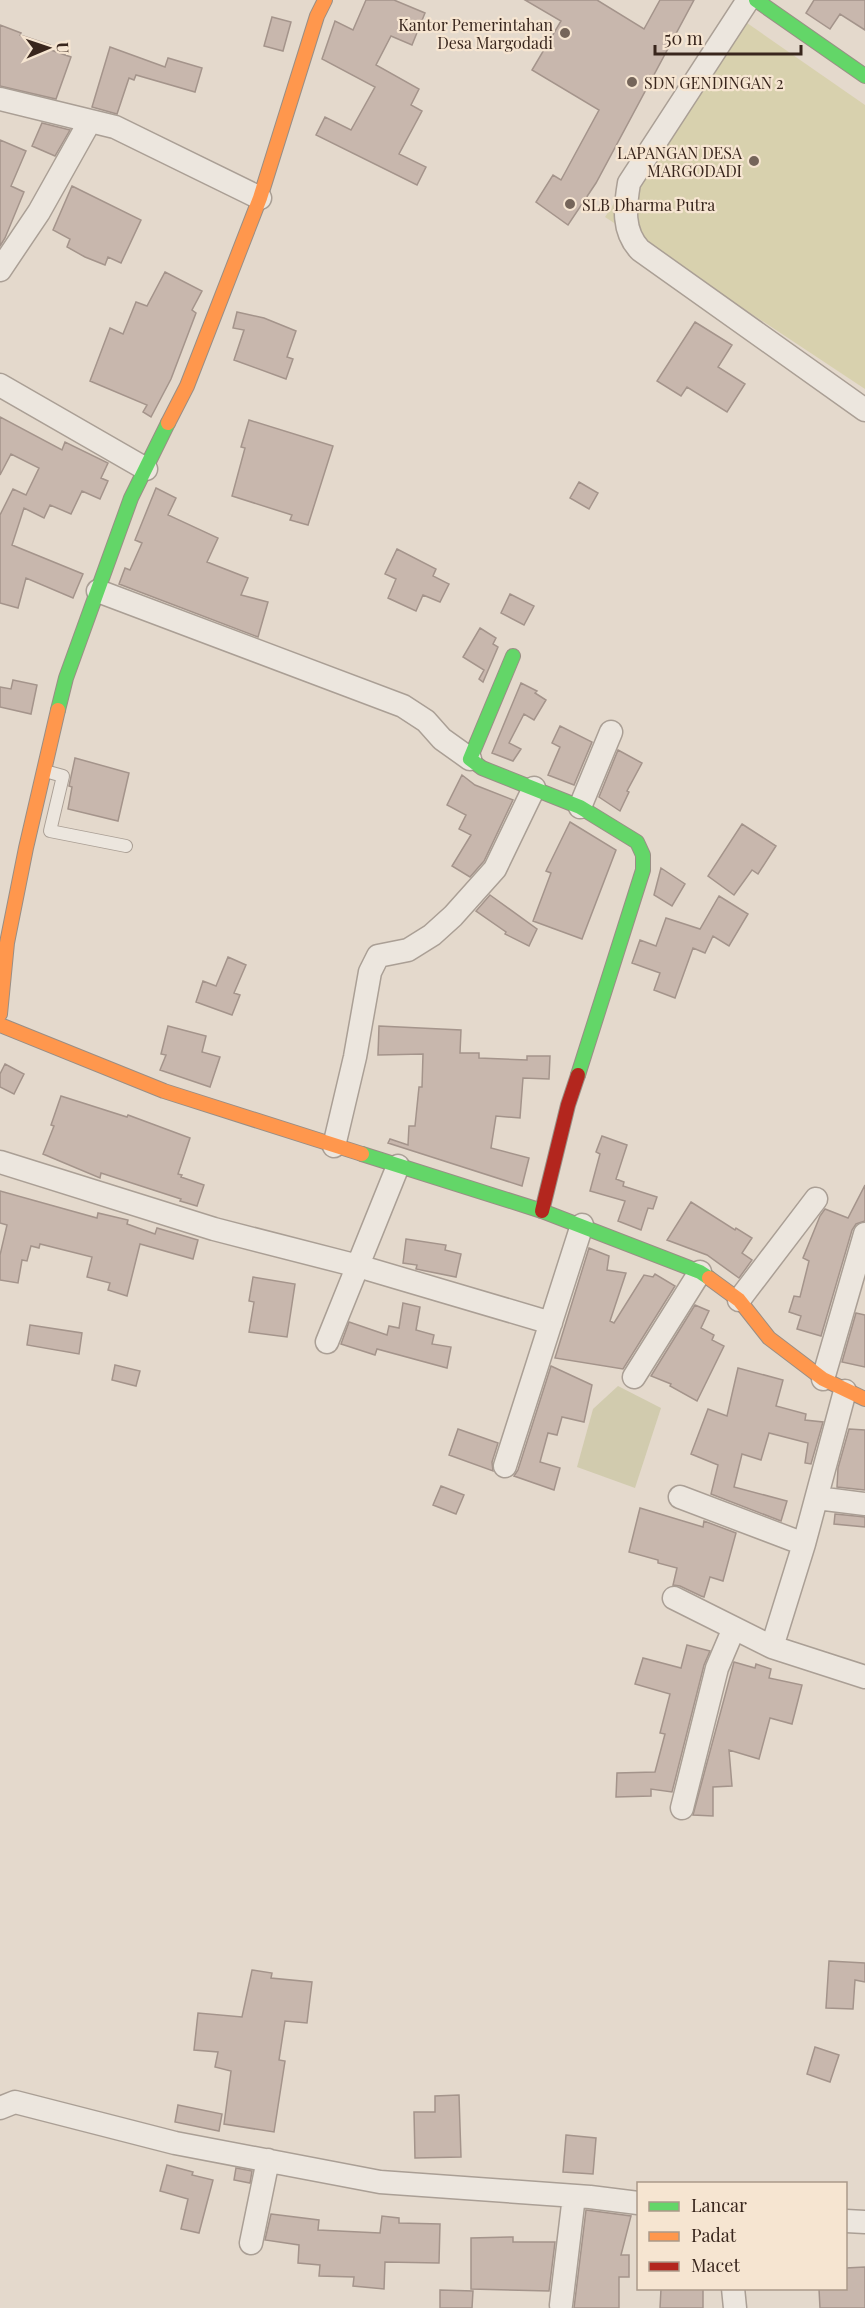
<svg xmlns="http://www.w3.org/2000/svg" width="865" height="2308" viewBox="0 0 865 2308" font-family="'Playfair Display',serif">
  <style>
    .green { fill: #d8d1ae }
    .cemetery { fill: #d1cbae }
    .building { fill: #c8b7ad; stroke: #a4948b; stroke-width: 1.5 }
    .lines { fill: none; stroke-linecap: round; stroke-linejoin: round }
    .lane-casing { stroke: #aa9f95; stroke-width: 14 }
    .street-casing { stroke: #aa9f95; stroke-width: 25 }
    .fast-casing { stroke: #998e85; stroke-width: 16 }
    .slow-casing { stroke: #998e85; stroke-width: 16 }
    .jam-casing { stroke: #998e85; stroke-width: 16 }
    .lane { stroke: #ece6de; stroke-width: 12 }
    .street { stroke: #ece6de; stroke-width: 22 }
    .fast { stroke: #63d668; stroke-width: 14 }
    .slow { stroke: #ff974d; stroke-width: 14 }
    .jam { stroke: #b3261e; stroke-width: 14 }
    .poi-dot { fill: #75655a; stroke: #f6e5d1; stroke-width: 2 }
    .labels { text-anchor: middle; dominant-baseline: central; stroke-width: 4.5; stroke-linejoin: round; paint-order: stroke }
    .poi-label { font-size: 16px; fill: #39261d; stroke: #f6e5d1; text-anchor: end }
  </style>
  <rect width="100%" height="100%" fill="#e4d9cc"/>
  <path class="green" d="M737 16 865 105V389L605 217Z"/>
  <path class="cemetery" d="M618 1386 661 1408 635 1488 577 1467 593 1409Z"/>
  <path class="building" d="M366 0H394L425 13 412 45 391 36 376 65 419 89 411 105 422 111 399 154 426 167 417 185 316 135 325 117 351 130 375 87 322 59 335 21 353 30Z
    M525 0H597L644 29 660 0H694L596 183 568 225 536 202 553 175 561 180 599 110 532 70 561 21Z
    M814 0H865V30L840 14 830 29 806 13Z
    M272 17 291 22 283 51 264 46Z
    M0 25 21 33 20 35 50 45 48 49 71 57 56 99 0 86Z
    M110 47 165 67 168 58 202 68 195 92 136 75 134 80 129 78 117 114 92 107Z
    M42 123 70 130 55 156 32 146Z
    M0 140 26 151 11 186 24 192 5 238 0 246Z
    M72 186 141 220 121 263 108 257 105 265 85 257 67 247 70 239 53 230Z
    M165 272 202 291 192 310 196 313 171 379 151 417 143 412 147 405 90 381 110 328 123 334 136 302 147 306Z
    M237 312 264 318 296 331 287 357 293 359 286 379 234 360 244 330 233 328Z
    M695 322 732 345 718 367 745 384 727 412 687 387 681 396 657 381Z
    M0 417 62 450 65 442 108 463 101 478 108 481 100 499 82 491 71 514 50 505 44 518 24 508 12 545 83 574 73 598 26 578 18 608 0 603V515L13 489 26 495 39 468 11 454 0 475Z
    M249 420 333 446 308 525 290 520 292 515 232 496 245 448 241 447Z
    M579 482 598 493 589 509 570 498Z
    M156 488 176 498 168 515 218 538 207 562 248 578 241 595 268 602 258 637 119 584 125 568 130 570 142 543 135 540Z
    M397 549 436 569 433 576 449 584 440 602 423 595 416 611 388 598 396 579 385 574Z
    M510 594 534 606 524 625 501 613Z
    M480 628 496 638 493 644 498 647 483 682 479 679 484 670 463 657Z
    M13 680 37 685 31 714 0 707V687L11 689Z
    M521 683 537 691 535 693 546 700 534 720 524 714 509 743 521 749 513 761 492 753Z
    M560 726 592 742 574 785 548 775 560 747 552 743Z
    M618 750 642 763 627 791 629 792 620 811 599 797Z
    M75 758 129 773 118 821 68 809 72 787 69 786Z
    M462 775 475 785 513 800 484 861 470 877 452 866 471 835 459 829 466 815 447 805Z
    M570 822 616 850 582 939 533 921 551 873 546 871Z
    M742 824 776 846 758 874 752 870 734 895 708 876Z
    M661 868 685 884 672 906 654 895Z
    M490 895 537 929 529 946 505 934 506 932 476 911Z
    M719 896 748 914 729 946 713 936 705 953 693 948 675 998 654 990 660 973 632 963 640 940 656 946 666 918 700 929Z
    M228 957 246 965 234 993 240 995 232 1015 196 1002 203 981 216 986Z
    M168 1026 206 1036 202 1052 220 1057 210 1087 160 1070 166 1055 161 1054Z
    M379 1026 461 1030 460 1053H479V1058L527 1060V1056H550L549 1079 523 1078 520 1118 496 1116 491 1148 529 1158 522 1186 388 1143 390 1139 408 1145 409 1126H415L419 1087H422L423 1054 378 1055Z
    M5 1064 24 1074 14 1094 0 1087V1074Z
    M61 1096 127 1117 128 1115 190 1138 178 1174 182 1175 181 1177 204 1185 197 1206 180 1201 181 1199 101 1173 100 1178 43 1154 54 1126 51 1125Z
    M602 1136 627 1145 616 1179 624 1182 623 1186 657 1197 653 1209 648 1208 641 1230 618 1221 625 1201 590 1191 600 1154 596 1152Z
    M865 1185V1221L856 1224 852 1230 821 1336 797 1329 801 1316 789 1312 794 1296 800 1297 809 1261 803 1258 820 1216 825 1209 848 1218Z
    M0 1191 97 1218 98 1213 128 1220 127 1224 155 1234 157 1228 198 1240 193 1259 140 1244 127 1296 108 1290 110 1283 87 1277 92 1257 40 1244 39 1248 31 1246 27 1261 22 1260 18 1283 0 1280V1255L7 1225 0 1223Z
    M691 1202 735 1230 736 1228 752 1238 742 1253 752 1260 739 1278 707 1255 667 1240Z
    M406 1239 446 1245 445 1250 461 1254 456 1277 416 1269 417 1265 403 1263Z
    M589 1248 609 1256 607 1270 626 1273 610 1321 614 1323 644 1275 653 1277 655 1274 675 1286 623 1369 555 1358Z
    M253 1277 295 1284 287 1337 249 1332 254 1302 249 1301Z
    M403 1303 420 1307 416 1330 434 1335 432 1344 451 1347 447 1368 377 1349 375 1355 341 1344 349 1322 387 1335 389 1326 399 1328Z
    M695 1305 709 1311 701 1328 714 1335 712 1340 724 1346 697 1401 670 1386 671 1384 651 1376Z
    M856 1313 865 1315V1367L842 1362Z
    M30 1325 82 1333 79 1354 27 1345Z
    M115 1365 140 1371 136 1386 112 1380Z
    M551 1366 592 1385 584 1422 562 1417 557 1435 548 1433 540 1462 560 1468 554 1490 514 1476 518 1470Z
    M738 1368 783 1380 776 1406 806 1414 805 1420 823 1422 811 1464 805 1463 808 1443 769 1433 761 1460 742 1454 734 1487 787 1501 781 1521 711 1494 718 1465 691 1454 708 1409 727 1416Z
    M458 1429 498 1443 492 1462 493 1471 449 1455Z
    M849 1429 865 1430V1490L837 1487 838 1468Z
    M441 1486 464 1495 456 1514 433 1505Z
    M640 1508 703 1527 704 1521 736 1533 723 1581 710 1577 704 1597 701 1596 680 1586 673 1585 677 1568 658 1563V1560L629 1552Z
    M835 1514 865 1517V1527L834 1524Z
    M687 1645 710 1651 704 1665 672 1792 651 1789V1796L616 1797 617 1773 655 1772 665 1734 660 1733 670 1694 635 1684 643 1658 681 1668Z
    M734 1662 755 1668 756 1664 771 1669 769 1678 802 1685 792 1724 770 1718 759 1759 729 1750 732 1786 713 1787V1816L693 1815Z
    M829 1961 865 1963V1982L855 1980 853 2009 826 2008Z
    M252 1970 272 1973 271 1978 312 1982 307 2023 285 2021 279 2060 285 2061 274 2132 224 2124 231 2071 215 2067 218 2052 194 2050 198 2013 242 2017Z
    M815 2047 839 2055 830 2082 807 2074Z
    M459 2095 461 2157 415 2158 414 2112H435V2096Z
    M178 2105 222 2114 219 2131 175 2122Z
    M566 2135 596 2138 593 2174 563 2172Z
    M167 2165 193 2172 192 2175 213 2180 199 2233 181 2229 188 2199 160 2191Z
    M236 2168 252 2171 250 2183 234 2180Z
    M586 2210 631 2216 621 2255H629V2277H619V2308H574Z
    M271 2214 319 2220 318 2230 380 2233 382 2216 399 2218V2223L440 2224 439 2263 385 2262 384 2289 353 2286 354 2277 319 2276 320 2265 298 2263 299 2245 265 2240Z
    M513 2237V2242H555L549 2291 471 2289V2238Z
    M865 2267V2308H820L819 2289H846V2268Z
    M661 2289H703V2308H660Z
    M440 2290 473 2291 472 2308H440Z"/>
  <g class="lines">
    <g class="lane-casing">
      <path id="lane" d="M45 771 63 776 50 831 126 846"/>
    </g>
    <g class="street-casing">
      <path id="street" d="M748 0 629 183C625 207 622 231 640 250L865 410
        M0 99 115 127 260 198
        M0 270 39 212 90 121
        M0 385 146 469
        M98 591 403 706 426 721 442 739 470 759
        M580 807 611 732
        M334 1146 355 1057 370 972 378 956 408 950 432 935 453 916 495 869 534 788
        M0 1162 214 1229 358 1266 551 1323
        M739 1300 816 1199
        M327 1342 398 1166
        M634 1377 700 1272
        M823 1379 865 1234
        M845 1391 804 1544 772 1647 865 1677
        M505 1466 582 1225
        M680 1497 804 1544
        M817 1498 865 1504
        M674 1598 772 1647
        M682 1808 717 1668 734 1628
        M0 2108 15 2102 175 2143 380 2182 590 2197 638 2203
        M846 2221 865 2222
        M251 2243 268 2160
        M733 2288 735 2308
        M561 2305 574 2196"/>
    </g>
    <g class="fast-casing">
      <path id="fast" d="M756 0 865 76
        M513 656 470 759 482 768 580 807 637 842 643 855V870L578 1075
        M58 710 66 678 131 498 168 423
        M362 1154 542 1211 700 1272 709 1278"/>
    </g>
    <g class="slow-casing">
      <path id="slow" d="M168 423 187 386 260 198 317 16 325 0
        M0 1014 7 943 26 848 58 710
        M0 1025 164 1091 362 1154
        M709 1278 739 1300 769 1338 823 1379 865 1399"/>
    </g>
    <g class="jam-casing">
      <path id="jam" d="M542 1211 568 1105 578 1075"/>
    </g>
    <use href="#lane" class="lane"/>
    <use href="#street" class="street"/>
    <use href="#fast" class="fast"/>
    <use href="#slow" class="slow"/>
    <use href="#jam" class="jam"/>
  </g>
  <g class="poi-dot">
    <circle cx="565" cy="33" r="6"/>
    <circle cx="632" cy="82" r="6"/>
    <circle cx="754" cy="161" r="6"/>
    <circle cx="570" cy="204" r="6"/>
  </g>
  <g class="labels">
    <g class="poi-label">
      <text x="553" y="24">Kantor Pemerintahan<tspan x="553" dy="18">Desa Margodadi</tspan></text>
      <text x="644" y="82" text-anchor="start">SDN GENDINGAN 2</text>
      <text x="742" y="152">LAPANGAN DESA<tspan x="742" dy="18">MARGODADI</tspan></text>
      <text x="582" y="204" text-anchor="start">SLB Dharma Putra</text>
    </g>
  </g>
  <rect x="637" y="2182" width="210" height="108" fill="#f6e5d1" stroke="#aa9989" stroke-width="1.5"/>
  <rect x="649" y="2202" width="30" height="9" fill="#63d668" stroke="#aa9989" stroke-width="1.5"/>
  <text x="691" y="2212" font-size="18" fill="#39261d">Lancar</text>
  <rect x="649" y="2232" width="30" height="9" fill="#ff974d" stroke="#aa9989" stroke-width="1.5"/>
  <text x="691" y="2242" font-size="18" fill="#39261d">Padat</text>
  <rect x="649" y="2262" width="30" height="9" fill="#b3261e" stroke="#aa9989" stroke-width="1.5"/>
  <text x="691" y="2272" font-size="18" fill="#39261d">Macet</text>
  <g transform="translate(48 48) rotate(88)" stroke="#f6e5d1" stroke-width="4.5" paint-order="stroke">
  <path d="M0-4.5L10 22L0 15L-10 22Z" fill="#39261d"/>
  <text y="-9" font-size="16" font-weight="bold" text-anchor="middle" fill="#39261d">U</text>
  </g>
  <path d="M655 45v9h146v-9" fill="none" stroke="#39261d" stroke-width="3"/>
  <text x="664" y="45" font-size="18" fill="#39261d" stroke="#f6e5d1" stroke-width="4.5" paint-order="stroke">50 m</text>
</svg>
